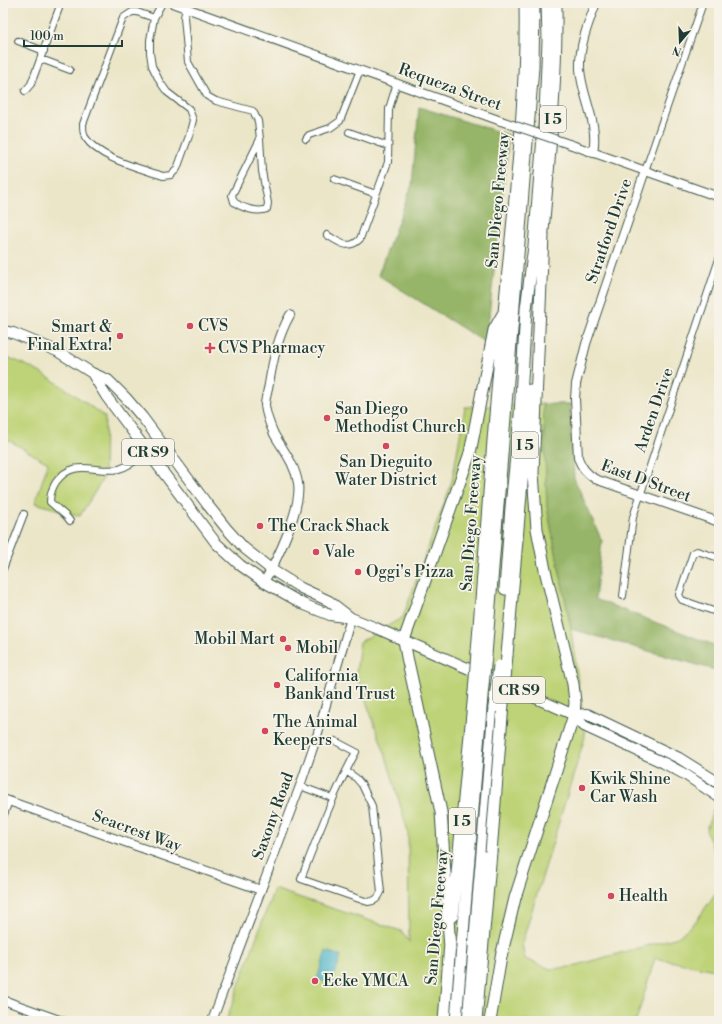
<svg xmlns="http://www.w3.org/2000/svg" width="722" height="1024" viewBox="0 0 722 1024" font-family="'Libre Bodoni',serif">
  <style>
    .green { fill: #bed377; stroke: #6e8856 }
    .forest { fill: #96b568; stroke: #5a794e }
    .water { fill: #49b3c8; stroke: #34787e }
    .lines { fill: none; stroke-linecap: round; stroke-linejoin: round }
    .minor-casing { stroke: #3e564a; stroke-width: 8 }
    .tertiary-casing { stroke: #3e564a; stroke-width: 10 }
    .primary-casing { stroke: #3e564a; stroke-width: 12 }
    .motorway-casing { stroke: #3e564a; stroke-width: 13 }
    .minor { stroke: #fff; stroke-width: 6 }
    .tertiary { stroke: #fff; stroke-width: 8 }
    .primary { stroke: #fff; stroke-width: 10 }
    .motorway { stroke: #fff; stroke-width: 11 }
    .tertiary-bridge-casing { stroke: #3e564a; stroke-width: 10; stroke-linecap: butt }
    .motorway-bridge-casing { stroke: #3e564a; stroke-width: 13; stroke-linecap: butt }
    .tertiary-bridge { stroke: #fff; stroke-width: 8 }
    .motorway-bridge { stroke: #fff; stroke-width: 11 }
    .poi-dot { fill: #d1495b; stroke: #f7f3e8; stroke-width: 1.5 }
    .labels { text-anchor: middle; dominant-baseline: central; stroke-width: 3.5; stroke-linejoin: round; paint-order: stroke }
    .shield { fill: #f7f3e8; stroke: #60746a; stroke-width: 1 }
    .shield-label { font-size: 15px; font-weight: bold; fill: #1f3d34 }
    .street-label { font-size: 16px; fill: #1f3d34; stroke: #f7f3e8 }
    .poi-label { font-size: 16px; fill: #1f3d34; stroke: #f7f3e8; text-anchor: start }
  </style>
  <rect width="100%" height="100%" fill="#f7f3e8"/>
  <filter id="ink" filterUnits="userSpaceOnUse"><feTurbulence type="fractalNoise" baseFrequency=".025" numOctaves="2"/><feDisplacementMap in="SourceGraphic" scale="8" xChannelSelector="R" yChannelSelector="G"/><feConvolveMatrix kernelMatrix="1 2 1 2 8 2 1 2 1" color-interpolation-filters="sRGB"/></filter>
  <filter id="wash" filterUnits="userSpaceOnUse"><feTurbulence type="fractalNoise" baseFrequency=".012" numOctaves="4" result="noise"/><feDisplacementMap in="SourceGraphic" scale="16" xChannelSelector="R" yChannelSelector="G"/><feGaussianBlur stdDeviation="0.9" result="paint"/><feColorMatrix in="noise" values="0 0 0 0 0 0 0 0 0 0 0 0 0 0 0 0 0 1.4 0 .05"/><feComposite in="paint" operator="in"/></filter>
  <g filter="url(#wash)">
    <rect width="100%" height="100%" fill="#ece6c9"/>
    <path class="green" d="M3 356C41 368 73 394 105 417L104 477 80 516 35 503 48 463 3 437Z
      M543 404 547 507 571 629 585 737 522 943 525 959 551 969 570 967 678 937 697 920 719 888V971L655 958 636 1021H226L274 889 401 931 409 942 408 832 386 756 356 674 360 642 403 617 452 481 465 407Z
      M714 807 719 811V864L706 830Z"/>
    <path class="forest" d="M419 107 509 135 486 343 378 275 412 185Z
      M543 404H570L574 478 602 541 595 599 719 647V671L571 629 547 507Z"/>
    <path class="water" d="M326 951 341 956 332 984 317 979Z"/>
  </g>
  <g filter="url(#ink)">
    <g class="lines">
      <g class="minor-casing">
        <path id="minor" d="M186 8 184 17 188 62 207 96 216 101 253 111 258 121 260 139
          M132 12H137L154 18 150 40V53L152 66 160 82 167 92 189 109 193 120 189 136 177 169 171 175 163 176C140 168 99 159 85 137 83 133 83 128 83 124L123 18Z
          M154 18 162 3
          M18 41 44 51
          M41 59 70 70
          M25 91 31 84 61 3
          M349 132 388 146
          M260 139 262 171 268 203 267 209C257 213 242 208 234 202L232 195Z
          M306 139 309 135 330 128 340 121 360 70
          M645 171 703 3
          M334 179 376 194
          M327 235C339 242 348 251 360 239L388 162 389 109 397 83
          M70 521 66 516 50 502C50 495 52 488 56 482 74 457 96 474 119 469 129 466 140 458 148 452
          M719 558 697 551 693 553 679 595 682 600 719 613
          M3 569 24 514
          M623 596 633 517 719 259
          M335 741 356 752C334 792 318 835 301 879L368 902C375 901 378 899 381 892L372 806 362 785 356 778 346 771
          M300 786 332 798
          M3 817 9 801"/>
      </g>
      <g class="tertiary-casing">
        <path id="tertiary" d="M172 3 501 121
          M572 145 719 197
          M593 153C599 122 582 98 580 69 579 46 588 24 596 3
          M645 171 586 344 576 384 575 399 578 458C582 468 586 473 595 479L719 522
          M264 582C277 560 302 508 298 483 295 464 283 450 274 434 270 425 266 415 265 405 265 398 268 391 269 384 273 360 278 336 290 315
          M3 799 261 890
          M3 1000 62 1021
          M212 1021 300 786 317 736 351 618"/>
      </g>
      <g class="primary-casing">
        <path id="primary" d="M3 331 13 333 57 351 92 373 108 380 126 398 143 418 207 504 226 528 244 548 272 570 301 588 329 601 351 618
          M92 373 106 396 216 543 240 565 264 582 305 605 330 615 351 618 376 628 574 715 587 714 679 758 719 783
          M574 715 584 726 664 763 686 775 719 797"/>
      </g>
      <g class="motorway-casing">
        <path id="motorway" d="M542 242C549 162 557 83 556 3
          M505 589 511 507 520 415 526 309 534 246 545 113 548 40 547 3
          M477 652C486 539 493 425 504 313 513 210 527 106 525 3
          M486 655 533 67 534 3
          M507 655 530 390
          M453 916 474 692
          M450 949 441 812 407 657 404 640 470 453 494 330 503 314
          M444 1021 450 943
          M456 1021 482 696
          M468 1021 494 707
          M476 1021 491 852
          M490 1021 501 957 515 898 574 715 575 702 573 684 545 570 537 529 533 473 543 235"/>
      </g>
      <use href="#minor" class="minor"/>
      <use href="#tertiary" class="tertiary"/>
      <use href="#primary" class="primary"/>
      <use href="#motorway" class="motorway"/>
      <g class="tertiary-bridge-casing">
        <path id="tertiary-bridge" d="M501 121 572 145"/>
      </g>
      <g class="motorway-bridge-casing">
        <path id="motorway-bridge" d="M474 692 477 652
          M482 696 486 655
          M494 707 499 666
          M491 852 507 655"/>
      </g>
      <use href="#tertiary-bridge" class="tertiary-bridge"/>
      <use href="#motorway-bridge" class="motorway-bridge"/>
    </g>
  </g>
  <g class="poi-dot">
    <circle cx="190" cy="326" r="4"/>
    <circle cx="120" cy="336" r="4"/>
    <path d="M208 342h4v4h4v4h-4v4h-4v-4h-4v-4h4z"/>
    <circle cx="327" cy="418" r="4"/>
    <circle cx="386" cy="446" r="4"/>
    <circle cx="260" cy="526" r="4"/>
    <circle cx="316" cy="552" r="4"/>
    <circle cx="358" cy="572" r="4"/>
    <circle cx="283" cy="639" r="4"/>
    <circle cx="288" cy="648" r="4"/>
    <circle cx="277" cy="685" r="4"/>
    <circle cx="265" cy="731" r="4"/>
    <circle cx="582" cy="788" r="4"/>
    <circle cx="611" cy="896" r="4"/>
    <circle cx="315" cy="981" r="4"/>
  </g>
  <g class="labels">
    <g class="shield">
      <rect x="540" y="106" width="26" height="26" rx="3"/>
      <rect x="512" y="432" width="26" height="26" rx="3"/>
      <rect x="122" y="439" width="52" height="26" rx="3"/>
      <rect x="493" y="677" width="52" height="26" rx="3"/>
      <rect x="449" y="808" width="26" height="26" rx="3"/>
    </g>
    <g class="shield-label">
      <text x="553" y="119">I 5</text>
      <text x="525" y="445">I 5</text>
      <text x="148" y="452">CR S9</text>
      <text x="519" y="690">CR S9</text>
      <text x="462" y="821">I 5</text>
    </g>
    <g class="street-label">
      <text transform="translate(450 87) rotate(20)">Requeza Street</text>
      <text transform="translate(498 200) rotate(-85)">San Diego Freeway</text>
      <text transform="translate(609 231) rotate(-71)">Stratford Drive</text>
      <text transform="translate(654 410) rotate(-71)">Arden Drive</text>
      <text transform="translate(646 481) rotate(20)">East D Street</text>
      <text transform="translate(471 523) rotate(-86)">San Diego Freeway</text>
      <text transform="translate(273 816) rotate(-70)">Saxony Road</text>
      <text transform="translate(137 831) rotate(20)">Seacrest Way</text>
      <text transform="translate(437 917) rotate(-85)">San Diego Freeway</text>
    </g>
    <g class="poi-label">
      <text x="198" y="326">CVS</text>
      <text x="112" y="327" text-anchor="end">Smart &amp;<tspan x="112" dy="18">Final Extra!</tspan></text>
      <text x="218" y="348">CVS Pharmacy</text>
      <text x="335" y="409">San Diego<tspan x="335" dy="18">Methodist Church</tspan></text>
      <text x="386" y="462" text-anchor="middle">San Dieguito<tspan x="386" dy="18">Water District</tspan></text>
      <text x="268" y="526">The Crack Shack</text>
      <text x="324" y="552">Vale</text>
      <text x="366" y="572">Oggi's Pizza</text>
      <text x="275" y="639" text-anchor="end">Mobil Mart</text>
      <text x="296" y="648">Mobil</text>
      <text x="285" y="676">California<tspan x="285" dy="18">Bank and Trust</tspan></text>
      <text x="273" y="722">The Animal<tspan x="273" dy="18">Keepers</tspan></text>
      <text x="590" y="779">Kwik Shine<tspan x="590" dy="18">Car Wash</tspan></text>
      <text x="619" y="896">Health</text>
      <text x="323" y="981">Ecke YMCA</text>
    </g>
  </g>
  <rect width="722" height="1024" fill="none" stroke="#f7f3e8" stroke-width="16"/>
  <g transform="translate(680 42) rotate(199)" stroke="#f7f3e8" stroke-width="3" paint-order="stroke">
  <path d="M0-3L7 15L0 10L-7 15Z" fill="#1f3d34"/>
  <text y="-6" font-size="11" font-weight="bold" text-anchor="middle" fill="#1f3d34">N</text>
  </g>
  <path d="M24 40v6h98v-6" fill="none" stroke="#1f3d34" stroke-width="2"/>
  <text x="30" y="40" font-size="12" fill="#1f3d34" stroke="#f7f3e8" stroke-width="3" paint-order="stroke">100 m</text>
</svg>
